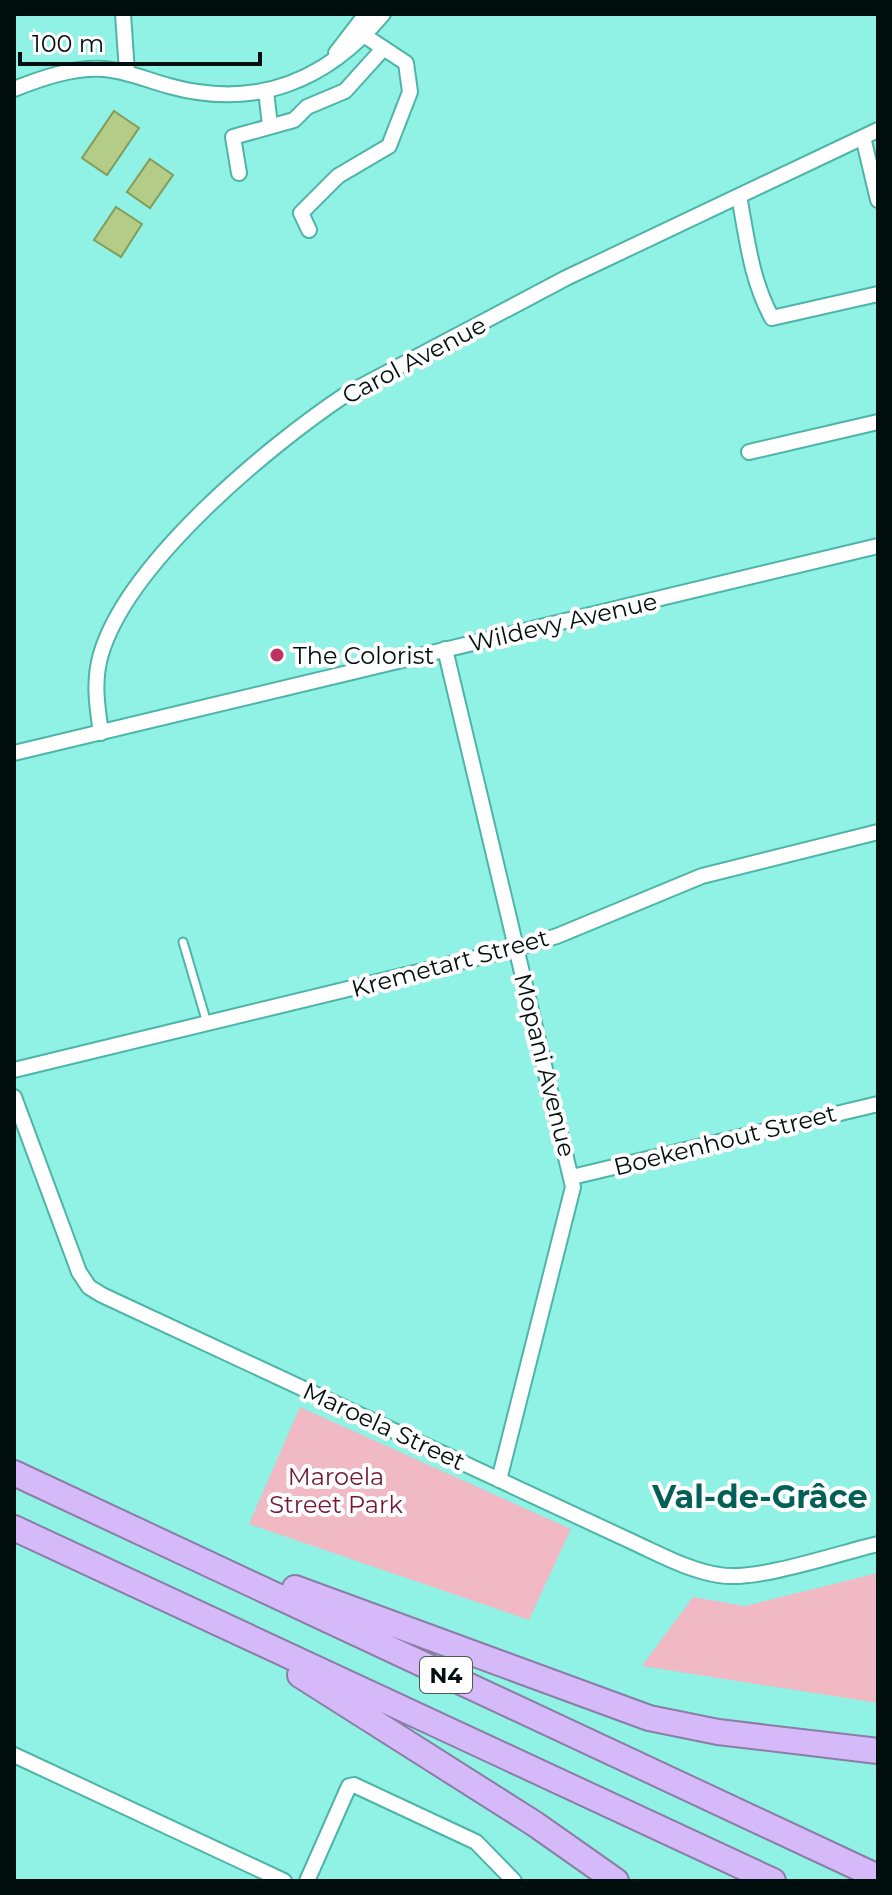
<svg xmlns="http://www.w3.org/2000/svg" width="892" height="1895" viewBox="0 0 892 1895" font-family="Montserrat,sans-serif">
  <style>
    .green { fill: #f0b9c4 }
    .building { fill: #b3cc87; stroke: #859c59; stroke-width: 2 }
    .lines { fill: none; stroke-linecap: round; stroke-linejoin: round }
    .lane-casing { stroke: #4fb4a8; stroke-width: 11 }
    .street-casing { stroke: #4fb4a8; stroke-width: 18 }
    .highway-casing { stroke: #8a7ea6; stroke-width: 28 }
    .lane { stroke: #fff; stroke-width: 7 }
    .street { stroke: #fff; stroke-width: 14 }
    .highway { stroke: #d5b9f9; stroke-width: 24 }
    .poi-dot { fill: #be3162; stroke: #fefefe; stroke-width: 3 }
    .labels { text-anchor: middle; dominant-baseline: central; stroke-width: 8; stroke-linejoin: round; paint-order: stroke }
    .shield { fill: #fefefe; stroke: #4c5755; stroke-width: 2 }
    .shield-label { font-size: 22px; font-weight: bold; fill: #000f0d }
    .street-label { font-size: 24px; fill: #000f0d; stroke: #fefefe }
    .poi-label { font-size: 24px; fill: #000f0d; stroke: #fefefe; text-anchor: start }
    .park-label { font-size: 24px; fill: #721938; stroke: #fefefe }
    .district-label { font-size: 32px; font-weight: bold; fill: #036057; stroke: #fefefe }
  </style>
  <rect width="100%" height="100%" fill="#8ff2e5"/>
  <path class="green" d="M300 1407 571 1529 529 1620 249 1524Z
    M878 1573V1703L642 1666 693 1597 745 1606Z"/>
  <path class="building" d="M114 111 139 128 107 175 82 158Z
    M150 159 173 175 150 208 127 192Z
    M116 207 142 224 121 257 94 240Z"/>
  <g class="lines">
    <g class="lane-casing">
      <path id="lane" d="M183 942 207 1023"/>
    </g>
    <g class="street-casing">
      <path id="street" d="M123 14 127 72
        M336 53 366 14
        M14 89C42 78 73 67 104 69 127 71 147 80 169 86 256 110 327 81 383 14
        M266 91 270 125
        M863 137 878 200
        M239 173 233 137 294 120 307 107 345 91 382 50
        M739 196C747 238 751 280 772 318L878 294
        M309 230 301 213 338 176 389 146 410 92 406 63 365 36
        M749 452 878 422
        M445 649 573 1187 499 1480
        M101 733C97 706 93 681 101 654 128 563 267 447 345 395L566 278 878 130
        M14 753 878 546
        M14 1070 517 948 557 936 702 876 878 832
        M14 1097 79 1272 89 1287 102 1295 637 1544C663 1556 691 1571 719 1575 756 1582 839 1553 878 1544
        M572 1177 878 1104
        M14 1755 284 1881
        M307 1881 349 1786 354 1785 476 1842 514 1881"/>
    </g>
    <g class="highway-casing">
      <path id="highway" d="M14 1473 878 1877
        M14 1528 773 1881
        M295 1588 649 1718 718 1732 878 1751
        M300 1675 535 1824 616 1881"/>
    </g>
    <use href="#lane" class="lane"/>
    <use href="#street" class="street"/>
    <use href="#highway" class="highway"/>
  </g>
  <circle class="poi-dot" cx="277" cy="655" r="8"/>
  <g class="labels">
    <rect class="shield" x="420" y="1657" width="52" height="36" rx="6"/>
    <g class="shield-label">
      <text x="446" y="1675">N4</text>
    </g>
    <g class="street-label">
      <text transform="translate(414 360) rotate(-28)">Carol Avenue</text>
      <text transform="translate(563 622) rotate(-13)">Wildevy Avenue</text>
      <text transform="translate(450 963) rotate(-15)">Kremetart Street</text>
      <text transform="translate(545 1065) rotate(76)">Mopani Avenue</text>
      <text transform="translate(725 1140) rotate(-14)">Boekenhout Street</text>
      <text transform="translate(384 1426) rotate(25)">Maroela Street</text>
    </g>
    <g class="poi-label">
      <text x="293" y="655">The Colorist</text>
    </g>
    <g class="park-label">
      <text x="336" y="1476">Maroela<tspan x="336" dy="28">Street Park</tspan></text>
    </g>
    <g class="district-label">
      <text x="760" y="1496">Val-de-Grâce</text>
    </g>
  </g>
  <rect width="892" height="1895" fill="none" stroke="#000f0d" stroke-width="32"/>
  <path d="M20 52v12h240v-12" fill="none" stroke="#000f0d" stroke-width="4"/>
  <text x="32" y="52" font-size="24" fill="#000f0d" stroke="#fefefe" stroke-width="6" paint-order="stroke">100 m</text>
</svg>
